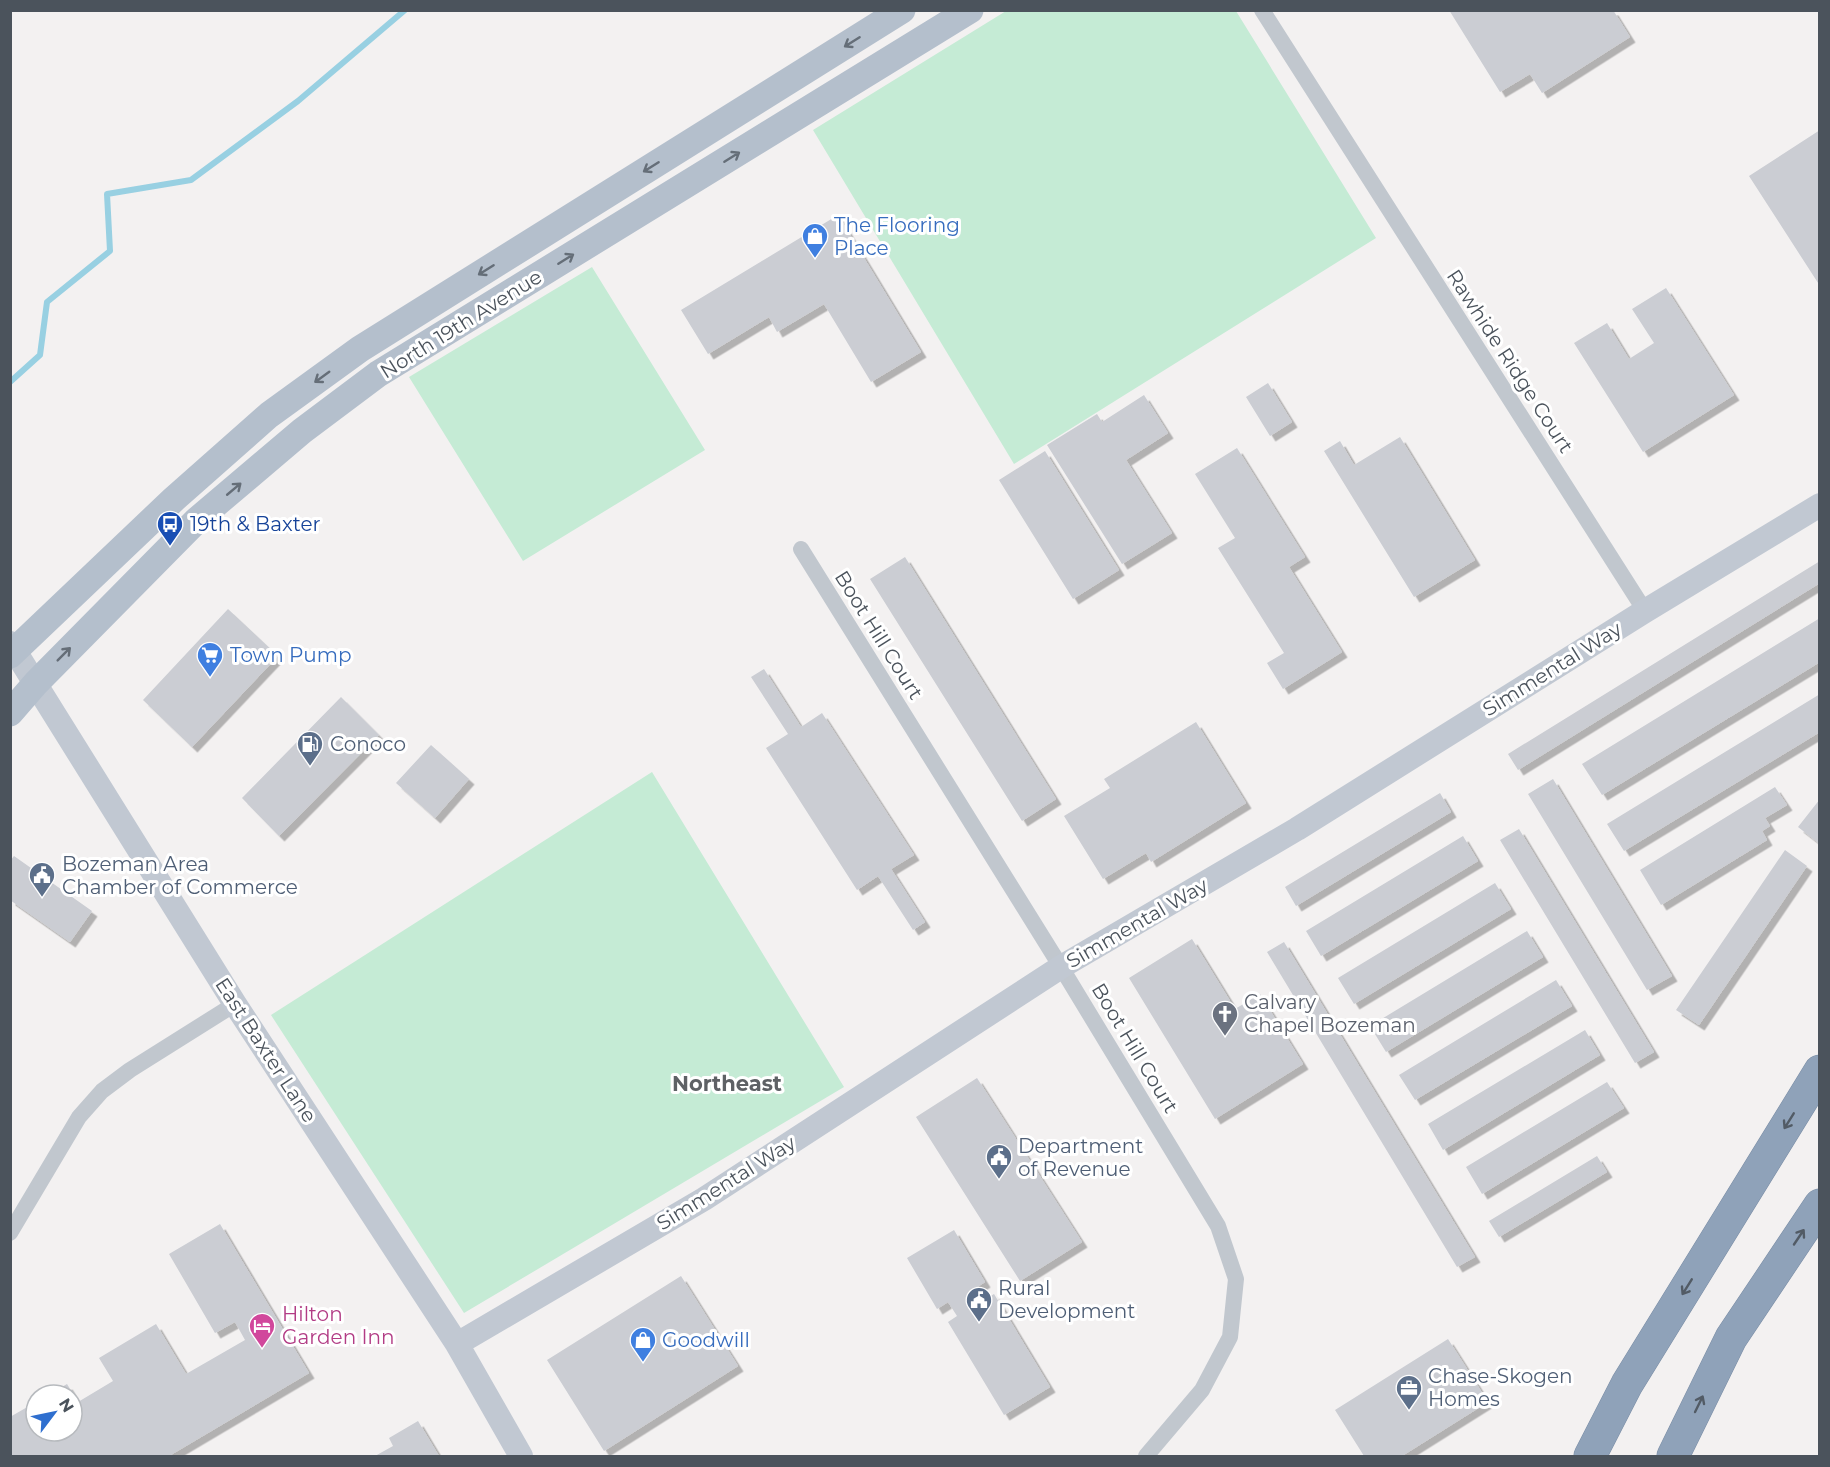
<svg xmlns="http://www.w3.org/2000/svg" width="1830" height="1467" viewBox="0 0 1830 1467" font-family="Montserrat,sans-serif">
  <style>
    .green { fill: #c5ebd5 }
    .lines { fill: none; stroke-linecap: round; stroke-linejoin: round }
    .stream { stroke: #98d0e2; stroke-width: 6 }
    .building { fill: #cbcdd3; filter: url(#shadow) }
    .highway-casing { stroke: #7a8da5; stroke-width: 33 }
    .street { stroke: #c1c7ce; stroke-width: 16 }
    .secondary { stroke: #c1c8d2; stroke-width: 24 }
    .primary { stroke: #b4bfcc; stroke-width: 27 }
    .highway { stroke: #8fa2b9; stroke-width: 32 }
    .oneway { stroke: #656e78 }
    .oneway2 { stroke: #525b65 }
    .labels { text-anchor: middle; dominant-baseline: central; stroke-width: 6; stroke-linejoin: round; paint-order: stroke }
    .shop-label { font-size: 20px; fill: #366cbe; stroke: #fff; text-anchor: start }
    .street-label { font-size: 20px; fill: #4b535c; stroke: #fff }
    .transit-label { font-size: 20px; fill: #164399; stroke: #fff; text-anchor: start }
    .service-label { font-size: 20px; fill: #4e5e75; stroke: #fff; text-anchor: start }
    .worship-label { font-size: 20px; fill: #5b616d; stroke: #fff; text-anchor: start }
    .hotel-label { font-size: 20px; fill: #b23c85; stroke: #fff; text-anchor: start }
    .neighbourhood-label { font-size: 21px; font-weight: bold; fill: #5e6165; stroke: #fff }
  </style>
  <defs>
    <filter id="shadow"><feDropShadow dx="5.5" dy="5.5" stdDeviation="0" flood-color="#0004"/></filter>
  </defs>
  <rect width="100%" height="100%" fill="#f3f1f1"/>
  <path class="green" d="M1006 11H1236L1376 238 1014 464 813 130Z
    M592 267 705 450 523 561 409 377Z
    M652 772 844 1087 464 1313 271 1015Z"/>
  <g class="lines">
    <path class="stream" d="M10 382 40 355 47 302 110 251 107 194 191 180 298 101 405 10"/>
  </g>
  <path class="building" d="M1449 10H1613L1630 37 1542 93 1530 74 1500 92Z
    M1820 130V286L1749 176Z
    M838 215 921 352 871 382 824 304 777 332 769 317 708 354 681 310Z
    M1666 288 1734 395 1643 452 1574 343 1607 323 1629 359 1654 343 1632 309Z
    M1268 383 1292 422 1270 436 1246 397Z
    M1144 395 1168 433 1126 460 1172 533 1122 564 1047 445 1097 414 1102 422Z
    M1400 437 1475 560 1414 597 1324 451 1340 441 1354 465Z
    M1237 448 1305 557 1289 567 1342 652 1283 689 1267 663 1284 653 1218 548 1235 538 1195 474Z
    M1045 451 1119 570 1073 599 999 480Z
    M905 557 1056 799 1022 821 870 579Z
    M1820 561V583L1518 770 1508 754Z
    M228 609 278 656 192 747 143 700Z
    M1820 618V662L1602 795 1582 764Z
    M764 669 801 727 822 713 914 855 891 869 925 922 913 930 878 876 857 890 766 748 788 734 751 677Z
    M1820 694V732L1624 851 1607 824Z
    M341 697 379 735 279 836 242 798Z
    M1196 722 1246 803 1151 862 1146 853 1103 879 1064 816 1110 788 1104 779Z
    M431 745 469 779 435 818 396 783Z
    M1553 779 1672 976 1647 990 1528 794Z
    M1775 787 1787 805 1765 818 1770 826 1762 831 1767 840 1661 905 1640 870Z
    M1440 793 1451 812 1296 906 1285 887Z
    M1820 799V844L1798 827Z
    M1519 829 1654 1052 1635 1063 1500 840Z
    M1463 836 1478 861 1321 956 1306 931Z
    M1785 850 1807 866 1699 1025 1676 1010Z
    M14 856 92 911 70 942 10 900V861Z
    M1495 883 1511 909 1354 1004 1338 978Z
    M1527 931 1543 957 1386 1052 1370 1026Z
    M1192 939 1235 1009 1260 994 1303 1064 1215 1119 1129 978Z
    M1284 942 1475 1257 1457 1267 1267 952Z
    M1556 980 1572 1006 1415 1100 1399 1075Z
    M1585 1030 1600 1055 1443 1150 1428 1124Z
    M977 1078 1082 1242 1020 1281 916 1117Z
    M1607 1082 1624 1108 1482 1194 1466 1167Z
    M1597 1156 1607 1172 1499 1237 1489 1221Z
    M220 1224 309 1373 169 1456H10V1417L36 1402V1431H72V1395H48L67 1384 78 1402 113 1381 99 1358 156 1324 186 1374 245 1340 235 1322 215 1333 169 1254Z
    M954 1230 985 1282 974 1289 982 1301 994 1294 1050 1387 1004 1415 948 1322 957 1316 948 1302 937 1309 907 1258Z
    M681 1276 738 1366 604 1451 547 1360Z
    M1448 1339 1488 1402 1402 1456H1364L1335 1410Z
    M418 1421 439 1456H375L393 1446 389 1438Z"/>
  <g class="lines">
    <g class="highway-casing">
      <path id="highway" d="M1590 1456 1627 1384 1820 1071
        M1673 1456 1731 1338 1820 1205"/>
    </g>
    <path class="street" d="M1262 10 1645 611
      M801 549 1061 967 1218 1226 1236 1279 1230 1337 1202 1390 1146 1456
      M10 1233 79 1117 102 1091 130 1070 235 1004"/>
    <path class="secondary" d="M10 643 235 1004 457 1344 521 1456
      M457 1344 704 1199 1061 967 1297 829 1645 611 1820 505"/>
    <path class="primary" d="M10 655 174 499 269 415 360 349 902 10
      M10 713 36 683 197 520 302 431 378 374 970 10"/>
    <use href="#highway" class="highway"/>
  </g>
  <defs><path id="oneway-shaft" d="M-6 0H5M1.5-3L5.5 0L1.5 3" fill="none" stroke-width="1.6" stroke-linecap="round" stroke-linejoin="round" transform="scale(1.5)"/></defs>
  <g class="oneway">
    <use href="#oneway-shaft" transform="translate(852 42) rotate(148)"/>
    <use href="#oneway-shaft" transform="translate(732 157) rotate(-32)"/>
    <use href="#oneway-shaft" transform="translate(651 167) rotate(148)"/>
    <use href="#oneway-shaft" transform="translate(566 259) rotate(-32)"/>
    <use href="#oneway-shaft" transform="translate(486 270) rotate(148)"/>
    <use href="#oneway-shaft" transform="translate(322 377) rotate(144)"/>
    <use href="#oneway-shaft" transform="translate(234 489) rotate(-40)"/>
    <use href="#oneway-shaft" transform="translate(64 654) rotate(-45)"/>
  </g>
  <g class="oneway2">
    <use href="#oneway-shaft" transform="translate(1789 1121) rotate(122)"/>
    <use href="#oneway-shaft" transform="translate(1799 1237) rotate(-56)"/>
    <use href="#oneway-shaft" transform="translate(1687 1287) rotate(122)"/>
    <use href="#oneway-shaft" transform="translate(1699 1404) rotate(-64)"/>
  </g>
  <defs>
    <g id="shop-pin" transform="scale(1.35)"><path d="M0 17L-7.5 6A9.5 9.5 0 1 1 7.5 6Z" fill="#3f7fe0" stroke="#fff"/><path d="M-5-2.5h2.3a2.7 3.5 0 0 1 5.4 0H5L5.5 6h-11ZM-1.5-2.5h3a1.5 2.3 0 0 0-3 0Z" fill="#fff"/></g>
    <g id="bus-pin" transform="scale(1.35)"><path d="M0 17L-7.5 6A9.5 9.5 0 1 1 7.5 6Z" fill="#1a4fb4" stroke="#fff"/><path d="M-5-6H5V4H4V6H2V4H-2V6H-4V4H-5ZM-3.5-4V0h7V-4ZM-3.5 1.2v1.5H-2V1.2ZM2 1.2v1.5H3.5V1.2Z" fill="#fff"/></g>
    <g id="supermarket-pin" transform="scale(1.35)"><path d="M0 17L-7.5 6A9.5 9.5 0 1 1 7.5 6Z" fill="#3f7fe0" stroke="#fff"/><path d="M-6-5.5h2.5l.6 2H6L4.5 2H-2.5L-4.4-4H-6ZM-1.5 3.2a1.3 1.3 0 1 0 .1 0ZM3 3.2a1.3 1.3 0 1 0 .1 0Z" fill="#fff"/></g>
    <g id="fuel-pin" transform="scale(1.35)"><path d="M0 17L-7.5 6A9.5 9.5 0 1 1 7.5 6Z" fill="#5c6f8a" stroke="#fff"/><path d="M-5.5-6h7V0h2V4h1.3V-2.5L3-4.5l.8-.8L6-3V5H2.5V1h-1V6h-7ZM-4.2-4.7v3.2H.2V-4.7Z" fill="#fff"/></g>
    <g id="civic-pin" transform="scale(1.35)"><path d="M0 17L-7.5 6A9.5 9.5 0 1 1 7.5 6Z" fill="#5c6f8a" stroke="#fff"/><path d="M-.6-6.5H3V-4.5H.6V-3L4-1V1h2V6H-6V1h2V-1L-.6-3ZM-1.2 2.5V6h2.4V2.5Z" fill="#fff"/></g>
    <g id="church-pin" transform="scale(1.35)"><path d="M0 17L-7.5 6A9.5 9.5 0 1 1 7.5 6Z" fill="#6b7280" stroke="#fff"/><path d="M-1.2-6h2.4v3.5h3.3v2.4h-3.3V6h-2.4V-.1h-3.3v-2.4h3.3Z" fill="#fff"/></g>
    <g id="hotel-pin" transform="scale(1.35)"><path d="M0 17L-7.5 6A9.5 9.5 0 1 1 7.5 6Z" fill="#d1479c" stroke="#fff"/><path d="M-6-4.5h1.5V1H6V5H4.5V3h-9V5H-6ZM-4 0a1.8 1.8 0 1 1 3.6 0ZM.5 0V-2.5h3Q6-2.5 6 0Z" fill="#fff"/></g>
    <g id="office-pin" transform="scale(1.35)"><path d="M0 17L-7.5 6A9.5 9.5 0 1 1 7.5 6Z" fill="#5c6f8a" stroke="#fff"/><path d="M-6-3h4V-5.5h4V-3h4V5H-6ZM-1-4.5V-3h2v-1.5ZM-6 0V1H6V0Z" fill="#fff"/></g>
  </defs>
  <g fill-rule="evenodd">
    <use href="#shop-pin" x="815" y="236"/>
    <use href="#bus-pin" x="170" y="524"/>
    <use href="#supermarket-pin" x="210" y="655"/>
    <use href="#fuel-pin" x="310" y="744"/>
    <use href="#civic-pin" x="42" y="875"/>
    <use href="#church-pin" x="1225" y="1014"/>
    <use href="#civic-pin" x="999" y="1157"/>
    <use href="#civic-pin" x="979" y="1300"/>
    <use href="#hotel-pin" x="262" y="1326"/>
    <use href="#shop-pin" x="643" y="1340"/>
    <use href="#office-pin" x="1409" y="1388"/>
  </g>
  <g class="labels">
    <g class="shop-label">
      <text x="834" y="225">The Flooring<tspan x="834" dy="23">Place</tspan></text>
      <text x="230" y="655">Town Pump</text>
      <text x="662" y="1340">Goodwill</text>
    </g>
    <g class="street-label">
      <text transform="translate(461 324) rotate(-32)">North 19th Avenue</text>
      <text transform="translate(1510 361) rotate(57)">Rawhide Ridge Court</text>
      <text transform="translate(879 635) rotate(58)">Boot Hill Court</text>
      <text transform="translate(1552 669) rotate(-32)">Simmental Way</text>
      <text transform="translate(1137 923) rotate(-30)">Simmental Way</text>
      <text transform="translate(1135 1048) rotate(59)">Boot Hill Court</text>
      <text transform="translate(266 1050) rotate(57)">East Baxter Lane</text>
      <text transform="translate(726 1183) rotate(-32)">Simmental Way</text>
    </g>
    <g class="transit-label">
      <text x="190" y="524">19th &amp; Baxter</text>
    </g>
    <g class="service-label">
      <text x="330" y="744">Conoco</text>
      <text x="62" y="864">Bozeman Area<tspan x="62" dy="23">Chamber of Commerce</tspan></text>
      <text x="1018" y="1146">Department<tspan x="1018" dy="23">of Revenue</tspan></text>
      <text x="998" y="1288">Rural<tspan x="998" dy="23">Development</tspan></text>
      <text x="1428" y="1376">Chase-Skogen<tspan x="1428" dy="23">Homes</tspan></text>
    </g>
    <g class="worship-label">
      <text x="1244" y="1002">Calvary<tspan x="1244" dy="23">Chapel Bozeman</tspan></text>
    </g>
    <g class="hotel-label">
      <text x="282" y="1314">Hilton<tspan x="282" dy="23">Garden Inn</tspan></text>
    </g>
    <g class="neighbourhood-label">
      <text x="727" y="1083">Northeast</text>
    </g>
  </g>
  <rect width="1830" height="1467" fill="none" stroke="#4b535c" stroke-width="24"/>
  <g transform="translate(54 1413) rotate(58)"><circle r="28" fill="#ffffff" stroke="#b7babe" stroke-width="1.5"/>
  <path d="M0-4.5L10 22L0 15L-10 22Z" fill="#2f6fcf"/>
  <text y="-9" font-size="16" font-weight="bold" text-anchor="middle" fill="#4b535c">N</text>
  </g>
</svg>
